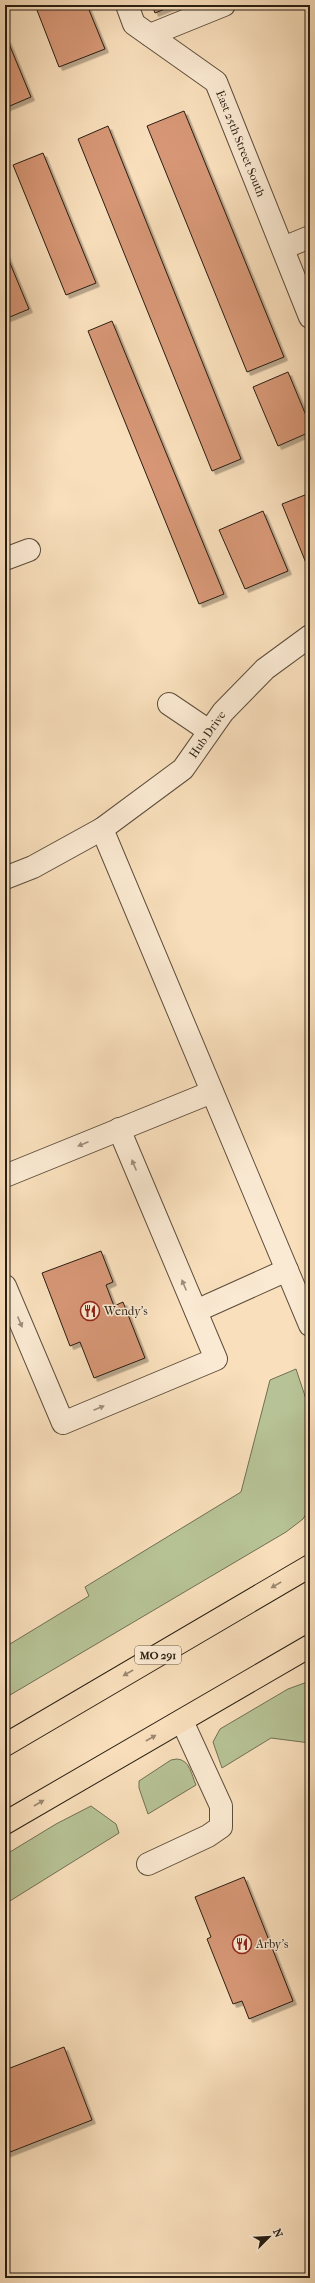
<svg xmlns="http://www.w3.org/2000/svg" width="315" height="2283" viewBox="0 0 315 2283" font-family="'IM FELL French Canon',serif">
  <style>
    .green { fill: #b7c396; stroke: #707054 }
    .building { fill: #d79776; stroke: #291e12; filter: url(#shadow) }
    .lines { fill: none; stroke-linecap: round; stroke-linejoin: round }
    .minor-casing { stroke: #5d4e3c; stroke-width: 24 }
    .highway-casing { stroke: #291e12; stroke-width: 24 }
    .minor { stroke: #fbead3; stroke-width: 22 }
    .highway { stroke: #f9dfbc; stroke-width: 22 }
    .oneway { fill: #9c8e7c }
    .oneway2 { fill: #9b8870 }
    .labels { text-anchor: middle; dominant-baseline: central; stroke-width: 3; stroke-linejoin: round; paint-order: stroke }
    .shield { fill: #fbead3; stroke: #685b4c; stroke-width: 1 }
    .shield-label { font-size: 11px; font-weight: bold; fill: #291e12 }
    .street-label { font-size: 12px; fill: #291e12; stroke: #fbead3 }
    .poi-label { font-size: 12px; fill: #291e12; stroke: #fbead3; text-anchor: start }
  </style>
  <defs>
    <filter id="shadow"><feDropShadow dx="3.5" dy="3.5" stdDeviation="0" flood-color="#0004"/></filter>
  </defs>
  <rect width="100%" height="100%" fill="#f9dfbc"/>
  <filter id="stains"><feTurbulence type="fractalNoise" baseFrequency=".005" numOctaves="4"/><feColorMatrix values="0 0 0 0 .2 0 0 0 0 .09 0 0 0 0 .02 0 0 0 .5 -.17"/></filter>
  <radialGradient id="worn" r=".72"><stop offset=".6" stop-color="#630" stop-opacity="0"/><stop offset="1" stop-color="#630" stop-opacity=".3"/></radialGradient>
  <path class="green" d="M296 1369 310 1411V1507L303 1519 286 1532 5 1698V1647L89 1596 85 1587 241 1492 270 1380Z
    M310 1681V1743L271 1738 222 1768 213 1742 220 1729 288 1689Z
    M177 1759C190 1760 191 1774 196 1785L148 1814 139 1788V1781L171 1760Z
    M91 1806 116 1824 119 1833 5 1904V1855L56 1824Z"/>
  <path class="building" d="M35 5H87L105 49 59 67Z
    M152 5H175L155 13Z
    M5 39H7L31 97 5 108Z
    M184 111 284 357 247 372 147 126Z
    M108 126 241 459 212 471 78 139Z
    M43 153 96 283 66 295 13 165Z
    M5 251 29 309 5 319Z
    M112 321 224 594 199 604 88 331Z
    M288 372 310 425V432L278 446 253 387Z
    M310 493V561L306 563 282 504Z
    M263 511 288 571 245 589 219 530Z
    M101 1251 113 1282 106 1285 114 1306 123 1302 145 1358 94 1378 80 1342 70 1346 42 1273Z
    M244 1877 293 2001 249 2019 242 2001 233 2004 207 1939 211 1937 195 1897Z
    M64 2047 92 2120 5 2154V2070Z"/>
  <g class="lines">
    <g class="minor-casing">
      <g id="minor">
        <path id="s1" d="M127 5 134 24 216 82 310 317"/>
        <path d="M150 35 224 5"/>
        <path d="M283 248 310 237"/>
        <path d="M5 559 29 550"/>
        <path d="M169 704 209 731"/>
        <path d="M102 829 310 1325"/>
        <path id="s2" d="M5 878 33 867 102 829 183 769 223 712 265 669 310 636"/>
        <path d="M5 1176 212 1092"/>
        <path d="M5 1286 63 1423 216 1359 119 1129"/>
        <path d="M196 1311 287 1270"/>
        <path d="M148 1864 208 1836 221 1827V1806L182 1721"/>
      </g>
    </g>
    <g class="highway-casing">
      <path id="highway" d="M5 1745 310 1566
        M5 1823 310 1646"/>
    </g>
    <use href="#minor" class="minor"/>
    <use href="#highway" class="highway"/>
  </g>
  <defs><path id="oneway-solid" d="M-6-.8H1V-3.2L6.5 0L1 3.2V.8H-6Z"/></defs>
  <g class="oneway">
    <use href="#oneway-solid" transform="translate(83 1144) rotate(157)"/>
    <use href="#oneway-solid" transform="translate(134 1165) rotate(-113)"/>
    <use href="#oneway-solid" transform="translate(184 1285) rotate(-113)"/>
    <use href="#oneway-solid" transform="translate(20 1322) rotate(67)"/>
    <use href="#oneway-solid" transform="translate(99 1408) rotate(-23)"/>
  </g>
  <g class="oneway2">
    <use href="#oneway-solid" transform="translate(276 1585) rotate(150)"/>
    <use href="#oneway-solid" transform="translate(128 1673) rotate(150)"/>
    <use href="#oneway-solid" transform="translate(151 1738) rotate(-30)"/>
    <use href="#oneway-solid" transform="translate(39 1803) rotate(-30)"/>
  </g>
  <defs>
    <g id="restaurant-ring" transform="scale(1)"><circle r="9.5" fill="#fbead3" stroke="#8f2418" stroke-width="1.5"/><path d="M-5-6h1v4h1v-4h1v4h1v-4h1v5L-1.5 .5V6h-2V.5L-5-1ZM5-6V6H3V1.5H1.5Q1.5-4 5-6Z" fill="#8f2418"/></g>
  </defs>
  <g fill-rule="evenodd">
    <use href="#restaurant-ring" x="90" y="1311"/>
    <use href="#restaurant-ring" x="242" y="1944"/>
  </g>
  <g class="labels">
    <rect class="shield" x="135" y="1646" width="46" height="18" rx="3"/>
    <g class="shield-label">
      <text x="158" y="1655">MO 291</text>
    </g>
    <g class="street-label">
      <text stroke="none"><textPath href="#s1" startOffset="187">East 25th Street South</textPath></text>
      <text stroke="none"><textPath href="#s2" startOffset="252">Hub Drive</textPath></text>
    </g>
    <g class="poi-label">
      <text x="104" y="1311">Wendy's</text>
      <text x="256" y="1944">Arby's</text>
    </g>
  </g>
  <rect width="315" height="2283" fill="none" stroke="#f9dfbc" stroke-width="20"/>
  <rect x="6" y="6" width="303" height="2271" fill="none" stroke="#291e12" stroke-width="2"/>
  <rect x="10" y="10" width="295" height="2263" fill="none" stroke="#291e12"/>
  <g transform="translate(269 2237) rotate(66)" stroke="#fbead3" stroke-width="3" paint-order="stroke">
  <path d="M0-3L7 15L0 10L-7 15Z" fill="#291e12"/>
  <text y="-6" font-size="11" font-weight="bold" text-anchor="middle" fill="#291e12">N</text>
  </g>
  <rect width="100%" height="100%" filter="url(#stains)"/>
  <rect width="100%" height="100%" fill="url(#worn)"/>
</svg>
